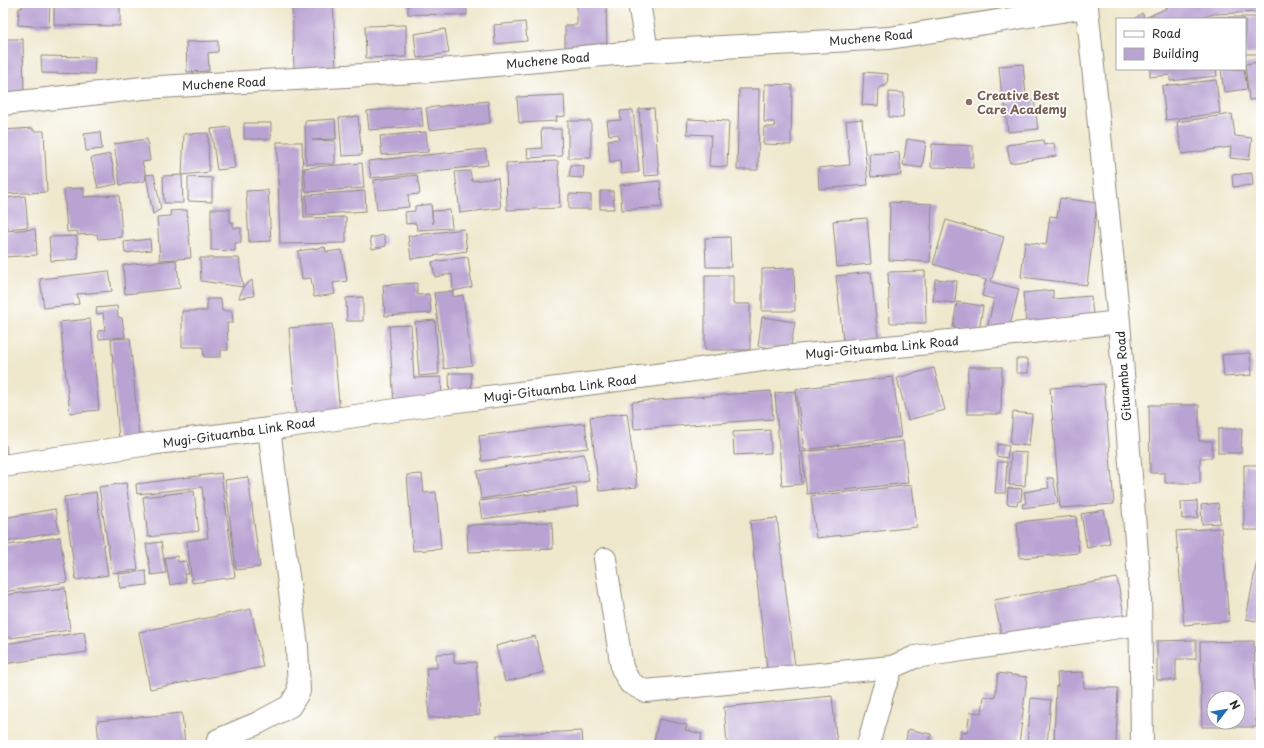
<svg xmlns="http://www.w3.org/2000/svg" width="1264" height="748" viewBox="0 0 1264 748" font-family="'Playpen Sans',sans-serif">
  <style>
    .building { fill: #b9a3d3; fill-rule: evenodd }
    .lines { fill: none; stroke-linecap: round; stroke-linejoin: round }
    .minor-casing { stroke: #8d8a7c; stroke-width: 24 }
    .minor { stroke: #fff; stroke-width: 22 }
    .education-dot { fill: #8d6e63; stroke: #fff; stroke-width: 1.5 }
    .labels { text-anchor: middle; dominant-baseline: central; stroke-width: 3.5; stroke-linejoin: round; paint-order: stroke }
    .street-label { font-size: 12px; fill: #2b2b2b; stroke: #fff }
    .education-label { font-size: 12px; font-weight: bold; fill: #785e54; stroke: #fff; text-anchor: start }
  </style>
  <rect width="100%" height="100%" fill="#fff"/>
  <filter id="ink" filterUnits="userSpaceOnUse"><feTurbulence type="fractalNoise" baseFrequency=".025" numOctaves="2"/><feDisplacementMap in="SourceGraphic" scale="8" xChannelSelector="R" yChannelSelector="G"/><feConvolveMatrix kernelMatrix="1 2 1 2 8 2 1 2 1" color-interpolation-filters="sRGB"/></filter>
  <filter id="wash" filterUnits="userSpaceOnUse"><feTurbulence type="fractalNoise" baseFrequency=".012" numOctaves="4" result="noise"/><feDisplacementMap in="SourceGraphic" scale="16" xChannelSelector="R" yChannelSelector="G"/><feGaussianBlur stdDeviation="0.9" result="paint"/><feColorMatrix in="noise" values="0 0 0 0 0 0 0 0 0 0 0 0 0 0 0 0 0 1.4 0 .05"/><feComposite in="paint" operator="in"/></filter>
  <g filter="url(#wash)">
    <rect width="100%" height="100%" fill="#efe8cd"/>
    <g id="blocks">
      <path class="building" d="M22 3H50L49 27 18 25 19 8H22Z
        M54 3H120V26L54 25Z
        M292 3H333L336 68 294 69Z
        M408 3H467V15L408 14Z
        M577 3H606L607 48 565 49V25H577Z
        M1166 3H1261V12L1214 14 1198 19H1135L1142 13 1145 18 1167 8Z
        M1211 17H1261V54H1245V19H1211Z
        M525 22 527 41 495 44 494 25Z
        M406 25V57L366 58 365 26Z
        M445 29 449 53 417 58 414 34Z
        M3 39H23L24 98H3Z
        M218 41V52L208 53 209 71 187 72 186 42Z
        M41 56 95 57 94 74 42 73Z
        M1261 62V99L1249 100 1245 64Z
        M1023 64 1026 96 1002 99 999 66Z
        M1150 69H1216L1217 76 1170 81V75L1150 77Z
        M1221 69H1244L1247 89 1224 92Z
        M864 72 888 74 887 85 879 88 878 106 862 105Z
        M1216 80 1220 113 1166 120 1162 86Z
        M765 84 792 85 791 145 763 144 764 127H775L774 122H764Z
        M739 89H759L758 170H737Z
        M889 92 904 93 903 118 889 117Z
        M564 95 565 116 556 117 557 121 519 123 517 97Z
        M1034 100 1038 129 1008 132 1005 102Z
        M488 101 490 123 429 130 426 108Z
        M421 107 423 126 369 130 367 111Z
        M654 108 659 175 644 176 639 109Z
        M633 110 639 172 621 174 620 160 610 162 608 140 619 139 618 134 609 135 607 121 621 120 620 111Z
        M1232 114 1235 136 1252 138 1249 160 1230 158 1231 147 1182 154 1177 122Z
        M358 116 362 155 342 156 339 118Z
        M335 119 336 139 312 140 335 141V164H306L305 121Z
        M688 119 729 121 727 167 709 166 711 135 687 134Z
        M862 119 868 185 819 189 818 168 850 165 846 121Z
        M568 121H591V158H568Z
        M244 123H271V139H244Z
        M230 127 235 168 217 170 211 129Z
        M33 128V131H44L47 192 3 194V130Z
        M541 129H561L562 156 528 158 527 149 542 148Z
        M100 132 102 149 86 151 84 134Z
        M426 132 428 152 382 155 380 136Z
        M208 133 209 172 182 175 183 203H164L163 176 182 175 184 134Z
        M147 139 150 161 142 162 146 175 145 181 120 185 114 144Z
        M907 139 926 142 922 168 903 165Z
        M1043 140 1044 145 1054 143 1056 156 1010 163 1007 145Z
        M277 142H302L304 218 346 217V243L280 244Z
        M932 144 973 146V168L931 167Z
        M485 149 488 165 371 178 368 161Z
        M899 152 901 175 871 177 869 154Z
        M110 154 117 184 98 188 91 158Z
        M558 161 560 208 507 210 506 163Z
        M362 163 364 188 306 192 304 168Z
        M571 165 584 166 583 178 569 177Z
        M470 171 472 181 498 178 501 208 460 213 455 172Z
        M1252 173 1253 185 1233 187 1232 175Z
        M154 174 161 209 153 214 146 175Z
        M417 175 420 194 408 195 409 207 377 210 374 180Z
        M188 177 212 178V202L188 201Z
        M660 181 662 207 622 210 620 185Z
        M84 188V197L119 195 122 237 98 239 97 234 78 235 77 231 67 232 64 189Z
        M268 190 271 241 249 242 246 191Z
        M365 191 366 211 307 215 306 195Z
        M600 191H613L614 209H600Z
        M569 194 591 195V209H569Z
        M25 196 28 227 3 229V198Z
        M1060 198 1097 203 1087 285 1021 277 1025 242 1046 245 1050 216 1057 217Z
        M890 202 932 204 930 262 889 260Z
        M431 204 433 224 432 211 450 210 452 228 417 230 416 223 406 224 405 212 415 211V206Z
        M211 209H230V222H233V228H241V243H235V251L211 250Z
        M187 210 191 258 160 260 157 217 171 216 170 211Z
        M867 218 871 264 837 267 833 221Z
        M946 220 1004 237 991 282 1019 289 1008 334 987 329 994 299 982 296 986 280 933 264Z
        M35 229 37 255 3 257V231Z
        M464 229 467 251 411 259 408 236Z
        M384 235 386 246 372 249 370 238Z
        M77 236 78 259 51 261 49 237Z
        M730 237 731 267H706L705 238Z
        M150 239 151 250 125 253 124 242Z
        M325 247 326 252 342 250 347 281 333 283 335 294 314 297 311 278 302 279 298 251Z
        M468 257 472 287 453 291 452 274 435 277 432 262Z
        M200 258H239L243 287 201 281Z
        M176 260 180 288 125 294 123 265Z
        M794 268 795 311H762V269Z
        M109 271 112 291 77 294 79 304 44 308 40 279Z
        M925 271 926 323H890L888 272Z
        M871 272 878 338 843 341 836 276Z
        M705 275H733V304H750V350H705Z
        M935 279 957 281 955 303 933 301Z
        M252 280 254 296 239 298 243 287Z
        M417 283V295L429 294 431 313 385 316 383 285Z
        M1053 290V299L1091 296 1093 316 1026 323 1023 293Z
        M453 291V297L463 295 472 365 444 369 434 293Z
        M363 297V321H347L346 298Z
        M207 299H221L222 311H232L233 323H227L228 350H221V357H204L203 347H182V311H207Z
        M957 302 983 306 979 332 953 327Z
        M117 306 118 317 122 318 125 337 99 339 98 331 105 330 103 313 97 314 96 308Z
        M762 317 795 322 790 351 758 346Z
        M90 319 99 410 70 413 60 322Z
        M435 320 439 374 419 376 415 322Z
        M332 324 341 426 297 429 289 328Z
        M411 325 414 378 441 377 442 403 394 405 389 326Z
        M130 338 139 438 119 440 111 339Z
        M1250 353 1252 375 1224 377 1222 355Z
        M1016 359H1028V373H1016Z
        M968 367H1002L1001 414H967Z
        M934 368 945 410 908 420 897 378Z
        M449 373H471L472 399 450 400Z
        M893 377 901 437 804 450 796 389Z
        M1104 384 1114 504 1060 508 1050 388Z
        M771 391 773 419 634 429 632 402Z
        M795 391 802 484 782 486 775 393Z
        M1149 405H1199V441H1212V458H1200V483H1165V473H1150Z
        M1013 412 1032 414 1029 446 1010 444Z
        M627 413 637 487 599 491 590 417Z
        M585 423 588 448 482 461 479 436Z
        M1218 429H1242L1241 453H1218Z
        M770 430 771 453 734 455 733 432Z
        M903 441 908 483 807 494 802 452Z
        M998 444 1009 446 1007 458 996 456Z
        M3 445H6L8 463 3 464Z
        M1011 452 1027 453 1025 486 1009 485Z
        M584 454 589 481 481 499 477 471Z
        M998 462H1007L1005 493H995Z
        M1244 465H1261V530H1244Z
        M221 473 235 577 192 583 187 541 208 538 202 487 137 494 136 484Z
        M422 474 424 493 436 492 441 549 413 551 407 475Z
        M248 477 260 567 236 570 225 480Z
        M1047 478H1053L1058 503 1023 508 1022 504 1026 503 1024 492 1049 488Z
        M126 483 138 570 112 573 99 487Z
        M912 485 917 527 816 538 811 496Z
        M576 488 578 506 482 519 479 501Z
        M1008 488 1022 489 1021 501H1018L1017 505 1007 504Z
        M194 491 199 531 148 537 143 497Z
        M96 492 108 575 76 580 64 497Z
        M1197 501 1198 518 1182 519 1181 502Z
        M1218 503 1220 523 1202 524 1201 505Z
        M55 509 59 532 3 542V518Z
        M1104 510 1110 543 1087 548 1081 514Z
        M1076 516 1079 553 1020 558 1017 522Z
        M777 518 795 666 767 669 750 521Z
        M552 522 553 549 468 552 467 525Z
        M1221 528 1229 621 1184 625 1176 531Z
        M60 537 67 582 3 592V546Z
        M161 542 166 573 151 575 146 544Z
        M177 556 178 562 186 561 189 574H184L186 582 170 585 165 558Z
        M1257 560H1261V622L1246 619Z
        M146 571 147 585 120 588 118 574Z
        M1117 578 1124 615 1002 637 994 600Z
        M65 588 70 630 3 639V595Z
        M251 609 263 667 150 689 139 632Z
        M84 632 87 652 3 664V644Z
        M535 636 544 672 505 682 496 646Z
        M1196 640V659H1176V680H1157V641Z
        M1254 641 1256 727H1202L1200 642ZM1214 698H1238V722H1214Z
        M454 653V663L476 662 480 715 429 718 426 668H437L436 654Z
        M1083 672 1084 688H1118L1116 745H1054L1056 686H1058L1057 673Z
        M998 673 1027 677 1019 745H959L961 731 967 732 970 712 982 713 984 696 995 698Z
        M832 696 837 745H727L724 707Z
        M1031 698 1051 700 1047 745H1027Z
        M182 713 185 745H99L97 721Z
        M659 719 687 725 685 730 702 734 700 745H653Z
        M908 729 931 734 929 745H905Z
        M582 731 583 745H497V735Z"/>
    </g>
  </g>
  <g filter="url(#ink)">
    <use href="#blocks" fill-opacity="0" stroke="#8d8a7c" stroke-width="1"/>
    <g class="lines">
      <g class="minor-casing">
        <path id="minor" d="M639 3 647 51
          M1087 7 1119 322 1140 592 1142 745
          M3 104 143 88 430 71 647 51 889 38 1087 7V3
          M3 466 149 444 269 429 442 403 686 371 784 357 970 339 1119 322
          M605 559 622 668 630 683 645 691 892 667
          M218 740 258 723 290 706 299 691 297 646 269 429
          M868 745 883 691 892 667 915 657 1140 624"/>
      </g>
      <use href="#minor" class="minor"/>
    </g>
  </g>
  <circle class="education-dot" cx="969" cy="102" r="4"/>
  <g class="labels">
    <g class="street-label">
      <text transform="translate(871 37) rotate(-5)">Muchene Road</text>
      <text transform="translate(548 60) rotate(-5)">Muchene Road</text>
      <text transform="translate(224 83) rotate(-3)">Muchene Road</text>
      <text transform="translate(882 347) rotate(-5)">Mugi-Gituamba Link Road</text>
      <text transform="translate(1123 376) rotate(-94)">Gituamba Road</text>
      <text transform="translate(560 388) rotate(-7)">Mugi-Gituamba Link Road</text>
      <text transform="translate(239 432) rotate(-8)">Mugi-Gituamba Link Road</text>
    </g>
    <g class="education-label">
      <text x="977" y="95">Creative Best<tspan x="977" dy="14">Care Academy</tspan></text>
    </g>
  </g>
  <rect width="1264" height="748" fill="none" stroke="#fff" stroke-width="16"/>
  <rect x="1116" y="18" width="130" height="52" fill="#ffffff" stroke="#aaaaaa"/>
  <rect x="1124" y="31" width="20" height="6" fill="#ffffff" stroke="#aaaaaa"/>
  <text x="1152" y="38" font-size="12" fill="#2b2b2b">Road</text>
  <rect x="1124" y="48" width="20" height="12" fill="#b9a3d3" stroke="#aaaaaa"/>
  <text x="1152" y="58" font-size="12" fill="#2b2b2b">Building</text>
  <g transform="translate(1226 710) rotate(59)"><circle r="19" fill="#ffffff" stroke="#aaaaaa"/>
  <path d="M0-3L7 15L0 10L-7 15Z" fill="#1f6fb2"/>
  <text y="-6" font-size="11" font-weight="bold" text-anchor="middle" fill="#2b2b2b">N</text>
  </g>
</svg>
